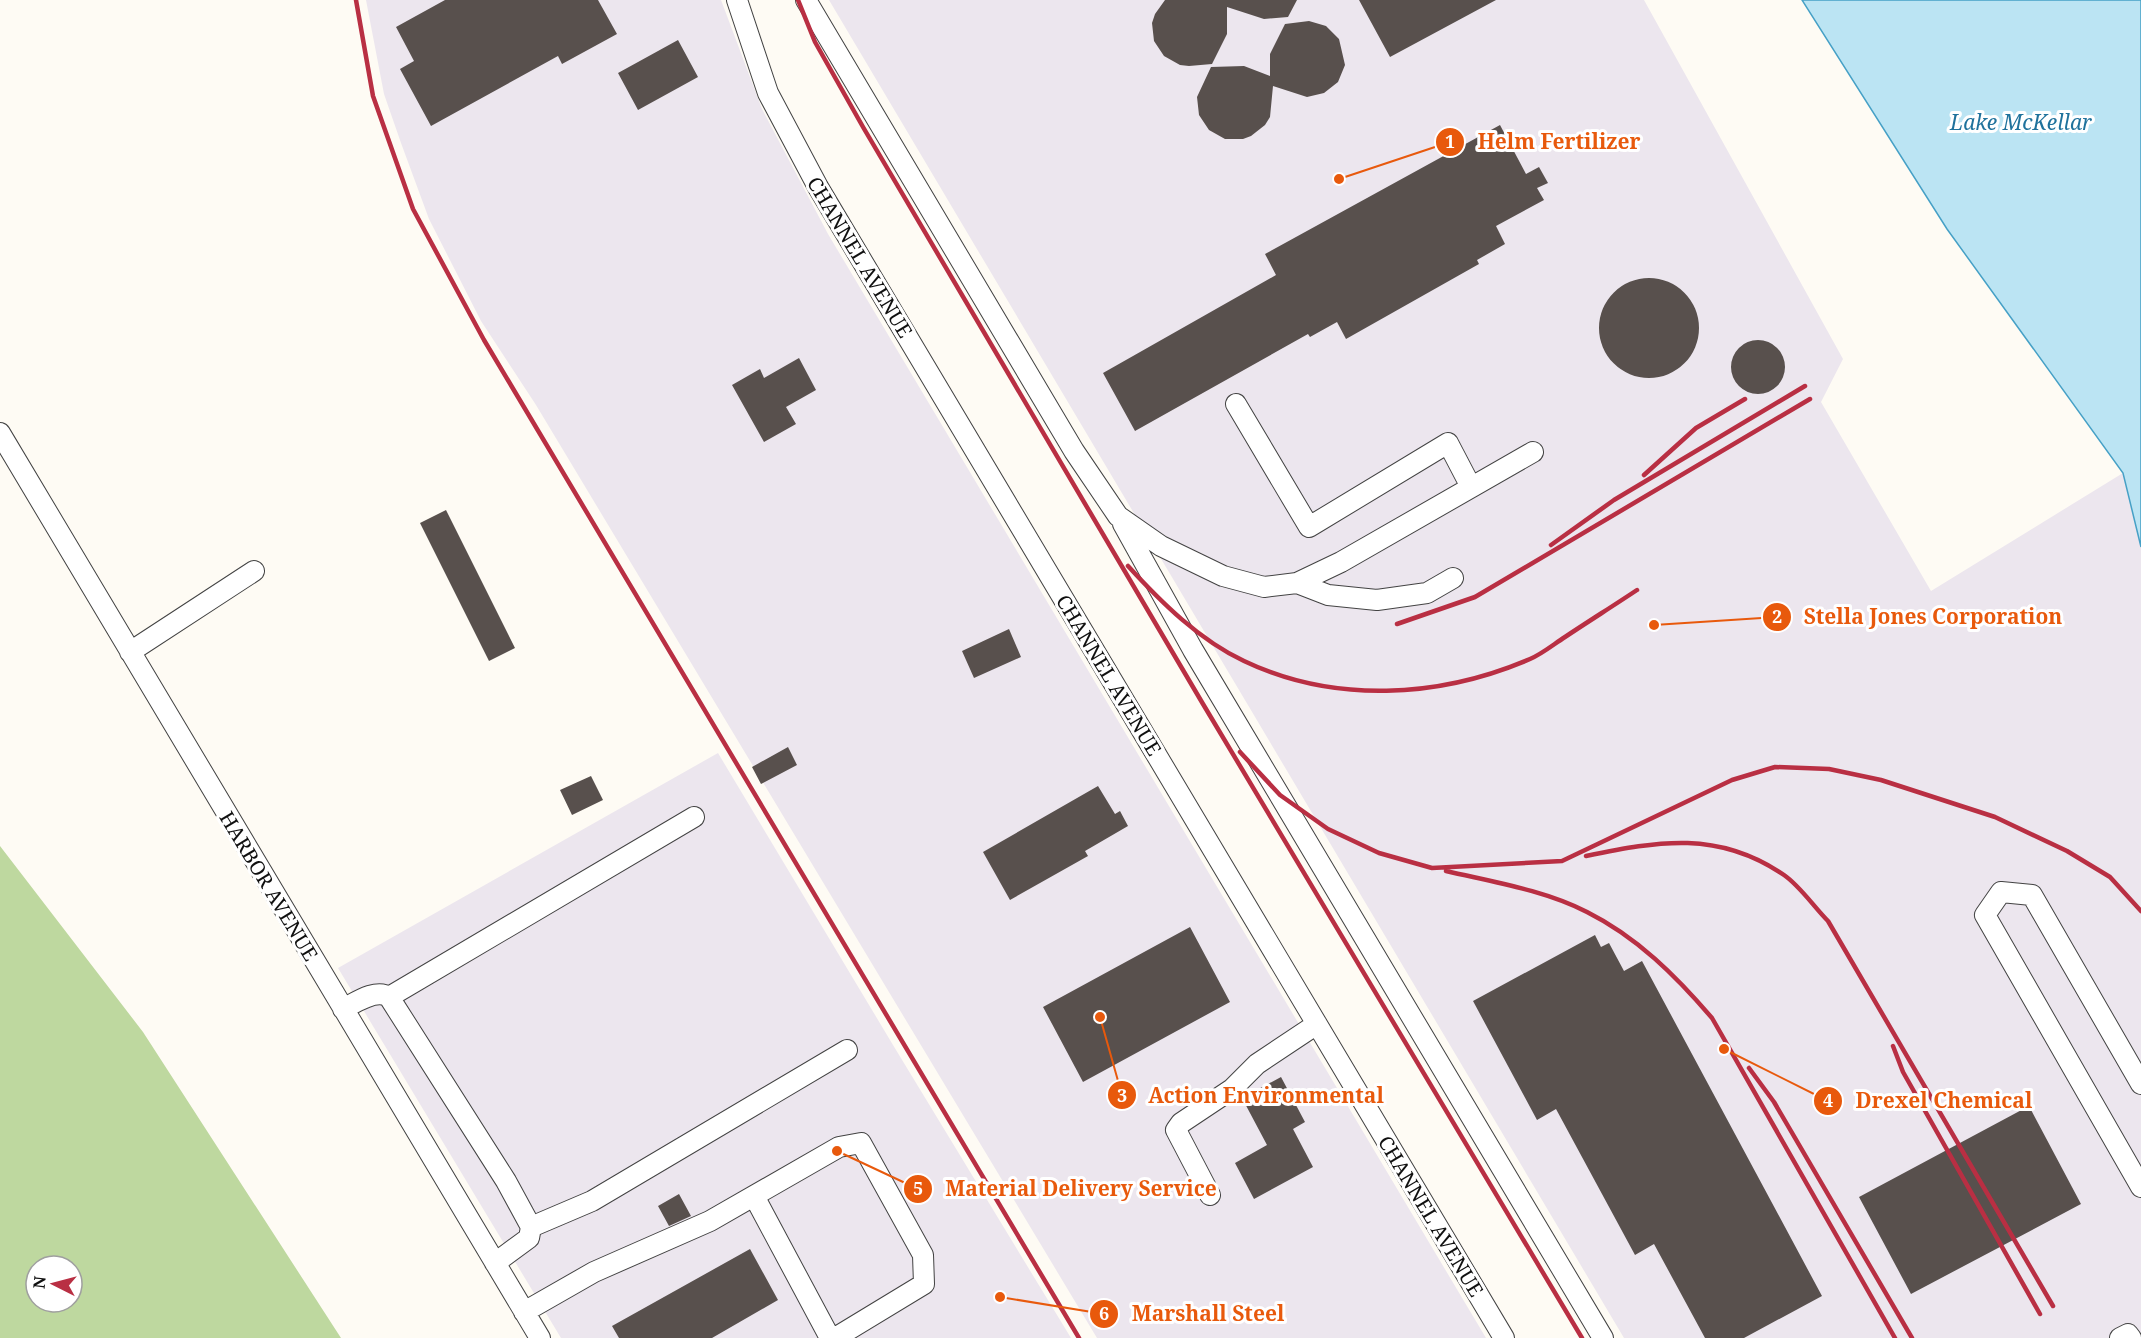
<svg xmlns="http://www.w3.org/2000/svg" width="2141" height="1338" viewBox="0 0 2141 1338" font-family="'Noto Serif',serif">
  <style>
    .industrial { fill: #ece6ee }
    .forest { fill: #bed89f; fill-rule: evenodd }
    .water { fill: #bbe4f3; stroke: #46a0c6; stroke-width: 1.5 }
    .building { fill: #58504d }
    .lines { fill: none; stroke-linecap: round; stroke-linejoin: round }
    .minor-casing { stroke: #434343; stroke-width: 22 }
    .minor { stroke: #fff; stroke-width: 20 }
    .rail { stroke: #b92f43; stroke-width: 4.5 }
    .labels { text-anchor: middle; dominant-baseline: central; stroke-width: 6; stroke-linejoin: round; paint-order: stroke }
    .street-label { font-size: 20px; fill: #101010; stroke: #fff }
    .water-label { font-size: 21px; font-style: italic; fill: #1f729c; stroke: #fff }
    .leader { fill: none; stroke: #e8590c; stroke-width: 2 }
    .callout-dot { fill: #e8590c; stroke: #fff; stroke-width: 2 }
    .mark-label { font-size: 18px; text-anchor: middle; font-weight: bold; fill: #fff }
    .callout-label { font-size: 21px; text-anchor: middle; font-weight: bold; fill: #e8590c; stroke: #fff; stroke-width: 6; stroke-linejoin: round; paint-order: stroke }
  </style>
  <rect width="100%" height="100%" fill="#fefbf4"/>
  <path class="industrial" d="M366 0H721L762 109 828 234 1486 1338H1097L536 405 481 321 429 219 401 143 384 94Z
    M829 0H1644L1843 359 1821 402 1931 591 2123 473 2141 547V1338H1624Z
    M718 753 893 1045 1071 1338H561L338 968Z"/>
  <path class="forest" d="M0 846 143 1032 341 1338H0ZM36 1266H72V1302H36Z"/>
  <path class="water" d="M1802 0H2141V547L2123 473 1947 229Z"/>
  <path class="building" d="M445 0H598L617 34 562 64 558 56 431 126 400 69 414 61 396 27Z
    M1165 0H1297L1288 17 1264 19 1227 7V34L1212 64 1189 66 1180 65 1164 56 1154 41 1152 23 1155 14Z
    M1359 0H1496L1390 57Z
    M1309 21 1326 26 1339 39 1345 65 1338 82 1324 93 1307 97 1273 86 1270 117 1265 125 1251 136 1243 139H1225L1209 130 1199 115 1197 97 1211 67 1244 66 1270 76V54L1285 24Z
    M678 40 698 77 638 110 618 73Z
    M1500 125 1526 174 1539 167 1548 183 1537 188 1544 200 1496 226 1505 244 1477 260 1479 264 1346 339 1337 322 1310 337 1308 334 1135 431 1103 373 1276 275 1265 254Z
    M1599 328a50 50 0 1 1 100 0a50 50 0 1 1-100 0Z
    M1731 367a27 27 0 1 1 54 0a27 27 0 1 1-54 0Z
    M799 358 816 390 786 407 796 424 764 442 732 385 760 369 764 378Z
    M446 510 515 648 489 661 420 523Z
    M1009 629 1021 657 974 678 962 651Z
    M788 747 797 765 761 784 752 767Z
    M591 776 603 800 572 815 560 790Z
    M1098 786 1115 814 1120 811 1128 826 1085 851 1088 856 1010 900 983 852Z
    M1190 927 1230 1002 1083 1082 1043 1007Z
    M1595 935 1601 947 1609 943 1624 971 1642 961 1822 1296 1744 1338H1705L1654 1244 1635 1255 1556 1109 1537 1120 1473 1001Z
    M1281 1077 1305 1122 1293 1129 1313 1167 1254 1199 1235 1163 1267 1145 1242 1098Z
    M2029 1106 2081 1204 1911 1294 1859 1197Z
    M679 1194 691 1216 669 1226 658 1206Z
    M750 1249 778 1300 712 1338H619L612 1326Z"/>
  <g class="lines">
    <g class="minor-casing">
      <path id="minor" d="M737 0 768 93 818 187 1504 1338
        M806 0 1074 451 1118 516 1161 546 1223 576 1264 587 1297 583 1341 562 1533 452
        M1236 404 1309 527 1448 443 1471 487
        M0 433 540 1338
        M1123 524 1193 650 1603 1338
        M1297 583 1328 595 1377 600 1427 593 1453 578
        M130 652 254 571
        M389 997 694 817
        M343 1009C355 1003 376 988 389 997L506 1181 531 1227 529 1238 495 1263
        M2141 1084 2032 895 2001 892 1985 915 2141 1187
        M1210 1195 1176 1130 1181 1123 1232 1089 1257 1064 1317 1024
        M754 1196 830 1338
        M531 1227 592 1201 847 1050
        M524 1312 594 1272 710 1221 839 1147 861 1143 923 1255 924 1284 835 1338
        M2120 1338 2128 1334 2131 1338"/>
    </g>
    <use href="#minor" class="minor"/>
    <path class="rail" d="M356 0 373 96 413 209 484 340 1079 1338
      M798 0 815 42 863 127 1203 704 1582 1338
      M1644 475 1696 428 1745 399
      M1551 545 1614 500 1805 386
      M1128 566C1161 602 1199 640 1244 661 1334 704 1439 698 1530 659 1542 654 1554 644 1565 637 1589 621 1613 606 1637 590
      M1397 624 1475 597 1810 399
      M1240 752 1280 795 1328 829 1379 853 1432 868 1562 861 1732 780 1775 767 1829 769 1881 780 1995 817 2067 851 2110 877 2141 911
      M1586 856C1659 841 1718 830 1784 875 1800 886 1814 907 1828 921L2053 1306
      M1446 871C1493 882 1544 890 1587 912 1637 937 1676 976 1712 1018L1895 1338
      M1893 1046 1903 1072 2040 1314
      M1749 1068 1774 1102 1912 1338"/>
  </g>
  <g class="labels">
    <g class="street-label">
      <text transform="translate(860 257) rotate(59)">CHANNEL AVENUE</text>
      <text transform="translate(1109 675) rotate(59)">CHANNEL AVENUE</text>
      <text transform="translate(269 886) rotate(59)">HARBOR AVENUE</text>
      <text transform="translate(1431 1216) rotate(59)">CHANNEL AVENUE</text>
    </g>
    <g class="water-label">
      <text x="2021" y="122">Lake McKellar</text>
    </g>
  </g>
  <path class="leader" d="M1339 179L1450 142M1654 625L1777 617M1100 1017L1122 1095M1724 1049L1828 1101M837 1151L918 1189M1000 1297L1104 1314"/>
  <g class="callout-dot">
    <circle cx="1339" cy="179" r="6"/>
    <circle cx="1654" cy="625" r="6"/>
    <circle cx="1100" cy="1017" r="6"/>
    <circle cx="1724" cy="1049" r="6"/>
    <circle cx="837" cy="1151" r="6"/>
    <circle cx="1000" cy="1297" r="6"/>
    <circle cx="1450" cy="142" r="15"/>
    <circle cx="1777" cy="617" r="15"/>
    <circle cx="1122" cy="1095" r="15"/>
    <circle cx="1828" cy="1101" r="15"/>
    <circle cx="918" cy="1189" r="15"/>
    <circle cx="1104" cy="1314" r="15"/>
  </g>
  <g class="mark-label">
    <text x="1450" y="148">1</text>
    <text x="1777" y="623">2</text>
    <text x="1122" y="1102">3</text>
    <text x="1828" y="1107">4</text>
    <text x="918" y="1195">5</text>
    <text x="1104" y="1320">6</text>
  </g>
  <g class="callout-label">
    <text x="1559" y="149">Helm Fertilizer</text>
    <text x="1933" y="624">Stella Jones Corporation</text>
    <text x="1266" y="1103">Action Environmental</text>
    <text x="1944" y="1108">Drexel Chemical</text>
    <text x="1081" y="1196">Material Delivery Service</text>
    <text x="1208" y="1321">Marshall Steel</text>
  </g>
  <g transform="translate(54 1284) rotate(276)"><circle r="28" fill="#ffffff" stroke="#9f9f9f" stroke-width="1.5"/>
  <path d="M0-4.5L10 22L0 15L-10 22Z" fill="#b92f43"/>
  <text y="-9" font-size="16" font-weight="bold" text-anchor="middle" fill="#101010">N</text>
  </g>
</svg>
